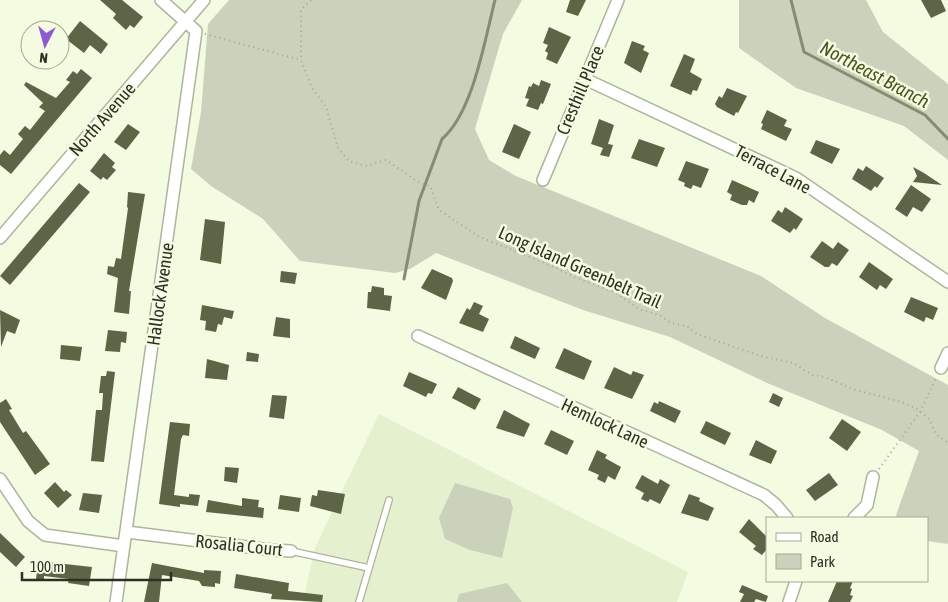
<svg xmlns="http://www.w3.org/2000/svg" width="948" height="602" viewBox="0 0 948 602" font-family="'Asap Condensed',sans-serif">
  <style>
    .built { fill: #e5f0ce }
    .green { fill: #cbd2bb }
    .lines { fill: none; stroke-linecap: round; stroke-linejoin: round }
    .stream { stroke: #848d71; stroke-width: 3 }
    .building { fill: #5c6646 }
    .lane-casing { stroke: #adb59b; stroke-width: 8 }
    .street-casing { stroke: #adb59b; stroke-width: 14 }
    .path { stroke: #a2a893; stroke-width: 2; stroke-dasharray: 1 4; stroke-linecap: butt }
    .lane { stroke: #fff; stroke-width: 5.5 }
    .street { stroke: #fff; stroke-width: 11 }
    .labels { text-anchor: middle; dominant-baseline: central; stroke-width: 5; stroke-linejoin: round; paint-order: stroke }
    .street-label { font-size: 18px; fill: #2d3025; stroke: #f3fce0 }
    .water-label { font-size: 19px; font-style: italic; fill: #495620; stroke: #f3fce0 }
  </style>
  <rect width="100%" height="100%" fill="#f3fce0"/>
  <path class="built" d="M379 414 688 572 677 602H303L314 550Z"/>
  <path class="green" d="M229 0H522L503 34 475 129 489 160 516 176 761 276 825 318 948 385V544L927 541V518H897L896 515 919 451 882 430 767 383 670 337 583 310 436 253 410 269 395 273 300 261 263 219 211 186 191 169 201 112 208 24Z
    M739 0H866L883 32 948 84V160L904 126 796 88 739 48Z
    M455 483 510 499 513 508 502 558 470 550 445 539 439 518Z
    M507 583 522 602H457L459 594Z"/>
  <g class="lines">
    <path class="stream" d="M791 0 804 52 925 115 948 139
      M404 279 419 201 442 139C473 113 485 39 495 0"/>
  </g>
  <path class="building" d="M100 0H122L143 17 134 28 130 25 126 30 113 18 116 14Z
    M570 0H586L578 16 566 12Z
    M921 0H941L946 11 931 18Z
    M80 21 108 44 101 54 90 45 84 53 66 39Z
    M549 27 571 37 557 64 546 59 548 53 545 51 548 45 543 43Z
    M632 41 645 46 643 50 649 53 641 73 624 63Z
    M684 54 695 59 690 72 702 79 697 91 693 90 691 95 670 86Z
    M81 69 92 78 11 174 0 165V155L4 150 10 155 23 139 18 134 25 126 30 130 45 111 39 107 43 103 24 85 26 82 56 98 70 82 66 80 73 71 77 74Z
    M541 80 551 84 543 104 541 103 538 110 526 106 529 99 525 98 529 86 531 87 533 83 539 86Z
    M727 88 747 96 738 113 736 112 734 116 717 107 715 104 719 96 722 98Z
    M767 110 787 120 784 126 792 129 786 141 761 129 763 124 761 123Z
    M599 119 614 125 608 144 613 145 609 157 600 155 603 148 591 144Z
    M128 124 140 132 126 150 114 142Z
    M514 124 531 132 519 159 502 152Z
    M639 139 665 148 657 167 631 158Z
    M816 140 840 149 832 164 810 153Z
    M104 153 115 163 112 167 116 170 107 180 103 177 101 180 90 171Z
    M686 161 709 169 701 188 693 185 691 189 684 186 685 183 678 180Z
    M866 166 884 178 877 188 875 186 871 191 852 179 858 168 863 171Z
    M913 167 924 173 942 185 913 182 917 176Z
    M732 180 759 192 754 203 749 200 747 205H742L730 200 732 195 727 192Z
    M79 183 90 192 10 285 0 276Z
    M911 185 931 199 922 212 913 207 907 217 895 209Z
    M128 192 145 194 129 291H131L129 314 114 312 118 278 107 274 108 266 114 267 116 258 121 259 128 208 127 207Z
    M785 207 803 219 796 230 794 228 790 233 771 221 778 210 782 213Z
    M205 219 225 222 221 264 200 260Z
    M822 241 833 249 838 242 849 250 837 266 832 263 829 267H825L810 257Z
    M869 262 893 279 886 289 880 285 877 290 859 277Z
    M432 269 452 278 453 281 446 300 421 288Z
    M281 271 297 273 295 284 280 282Z
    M372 286 384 288V295L392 296 390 311 367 308 368 292H371Z
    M911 297 938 308 933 320 926 317 924 322 904 312Z
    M474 302 483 306 479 314 489 319 483 332 459 323 467 308 470 310Z
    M202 305 234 311 232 319 224 317 222 325 218 324 216 332 205 330 206 321 200 320Z
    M0 310 20 320 15 334 7 331 1 347Z
    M276 317 290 319V338L273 336Z
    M108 330 127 332 126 343 121 342 120 352 105 351Z
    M515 336 540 348 535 359 510 348Z
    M61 345 82 347 80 361 60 359Z
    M564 348 592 361 584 380 555 368Z
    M247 352 259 354 258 362 246 361Z
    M207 359 229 365 227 380 205 378Z
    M614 367 631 375 633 371 644 375 632 399 604 388Z
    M107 371 115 372 104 462 91 461 96 410H102L103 393H99L101 376H106Z
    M409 372 437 384 432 394 428 393 426 397 403 386Z
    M458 387 481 399 475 410 452 398Z
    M773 393 783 398 779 407 769 402Z
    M272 395 287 396 284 419 269 417Z
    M6 399 12 409 9 410 23 433 26 431 50 464 35 475 0 422V403Z
    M659 401 681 411 675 423 650 411 654 402 658 404Z
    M504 410 530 424 524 437 496 428Z
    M842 419 861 432 847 451 829 438Z
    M706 421 731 433 725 445 700 433Z
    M170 422 190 424 189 436 183 435 181 439 174 495 189 497V494L200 495 198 506 180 504V507L159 504Z
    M551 430 574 441 567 455 544 444Z
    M756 440 777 451 771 464 749 455Z
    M597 450 607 455 605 458 621 467 615 480 608 476 605 483 597 479 599 475 588 470Z
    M225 467 239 468 237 483 224 481Z
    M829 473 838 485 815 501 806 490Z
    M642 475 658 484 660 479 670 485 660 504 650 499 648 502 641 499 644 493 635 488Z
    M55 482 64 492 66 490 72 495 58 508 44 493Z
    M318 490 345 494 341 514 310 506 312 495 317 496Z
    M83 493 102 495 99 513 79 510Z
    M689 494 700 498 699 501 714 508 708 521 681 513Z
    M280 495 301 498 299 512 278 509Z
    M242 498 259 500 258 507 264 508 263 518 206 512 208 500 242 506Z
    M749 519 767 537V549L762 555 753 549 756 546 739 532Z
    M0 533 25 557 16 567 0 552Z
    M38 561 92 567 89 586 68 583 69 579 44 576V580L36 579Z
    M152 563 204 573V570L221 571 220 584 215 583V587L202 586 199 581 162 575 159 602H144Z
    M236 574 289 583 288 591 323 595 322 602 271 599 272 594 234 588Z
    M837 581H853L850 588 852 589 850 595 853 596 850 602H828Z
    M742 585 768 596 766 602 756 599 754 602H740L744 594 739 592Z"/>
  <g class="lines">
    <g class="lane-casing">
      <path id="lane" d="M291 551 369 568
        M359 602 389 500"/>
    </g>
    <g class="street-casing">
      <path id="street" d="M585 79 796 178 948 282
        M543 180 618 0
        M0 238 204 0
        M418 336 764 495 776 505 787 518
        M941 368 948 353
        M0 479 28 521 45 535 124 546
        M854 518 867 505 873 477
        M127 532 272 550 291 551
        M116 602 196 31 161 0
        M789 602 796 581"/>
    </g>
    <path class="path" d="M311 0 301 10V60L312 88 326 107 338 148 349 161 365 166 386 160 420 183 430 186 439 210 478 236 554 267 581 280 615 292 639 309 661 316 671 323 688 327 697 334 760 356 793 363 813 375 825 377 852 389 902 402 917 409 929 419 936 434 948 443
      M205 34 301 60
      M879 469 920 412 937 376"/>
    <use href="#lane" class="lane"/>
    <use href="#street" class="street"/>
  </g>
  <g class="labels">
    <g class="street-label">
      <text transform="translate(580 90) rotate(-67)">Cresthill Place</text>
      <text transform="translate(102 119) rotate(-49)">North Avenue</text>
      <text transform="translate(773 169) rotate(28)">Terrace Lane</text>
      <text transform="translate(580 267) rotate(24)">Long Island Greenbelt Trail</text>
      <text transform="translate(160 294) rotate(-82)">Hallock Avenue</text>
      <text transform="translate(605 423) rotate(25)">Hemlock Lane</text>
      <text transform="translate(239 545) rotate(6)">Rosalia Court</text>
    </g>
    <g class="water-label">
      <text transform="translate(875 74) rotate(28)">Northeast Branch</text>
    </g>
  </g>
  <rect x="766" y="517" width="162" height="65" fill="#f3fce0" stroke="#a4aa95"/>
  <rect x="776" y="533" width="25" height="8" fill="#ffffff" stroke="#a4aa95"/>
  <text x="810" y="542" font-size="15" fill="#2d3025">Road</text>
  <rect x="776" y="554" width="25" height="15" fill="#cbd2bb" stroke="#a4aa95"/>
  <text x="810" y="567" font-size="15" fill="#2d3025">Park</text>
  <g transform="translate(45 45) rotate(186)"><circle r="24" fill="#f3fce0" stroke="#a4aa95"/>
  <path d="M0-4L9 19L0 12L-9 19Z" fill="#8e59d1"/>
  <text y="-8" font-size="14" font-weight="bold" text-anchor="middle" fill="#2d3025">N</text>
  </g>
  <path d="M22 572v8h149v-8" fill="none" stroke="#2d3025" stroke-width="2.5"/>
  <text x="30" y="572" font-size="15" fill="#2d3025" stroke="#f3fce0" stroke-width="4" paint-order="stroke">100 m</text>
</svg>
